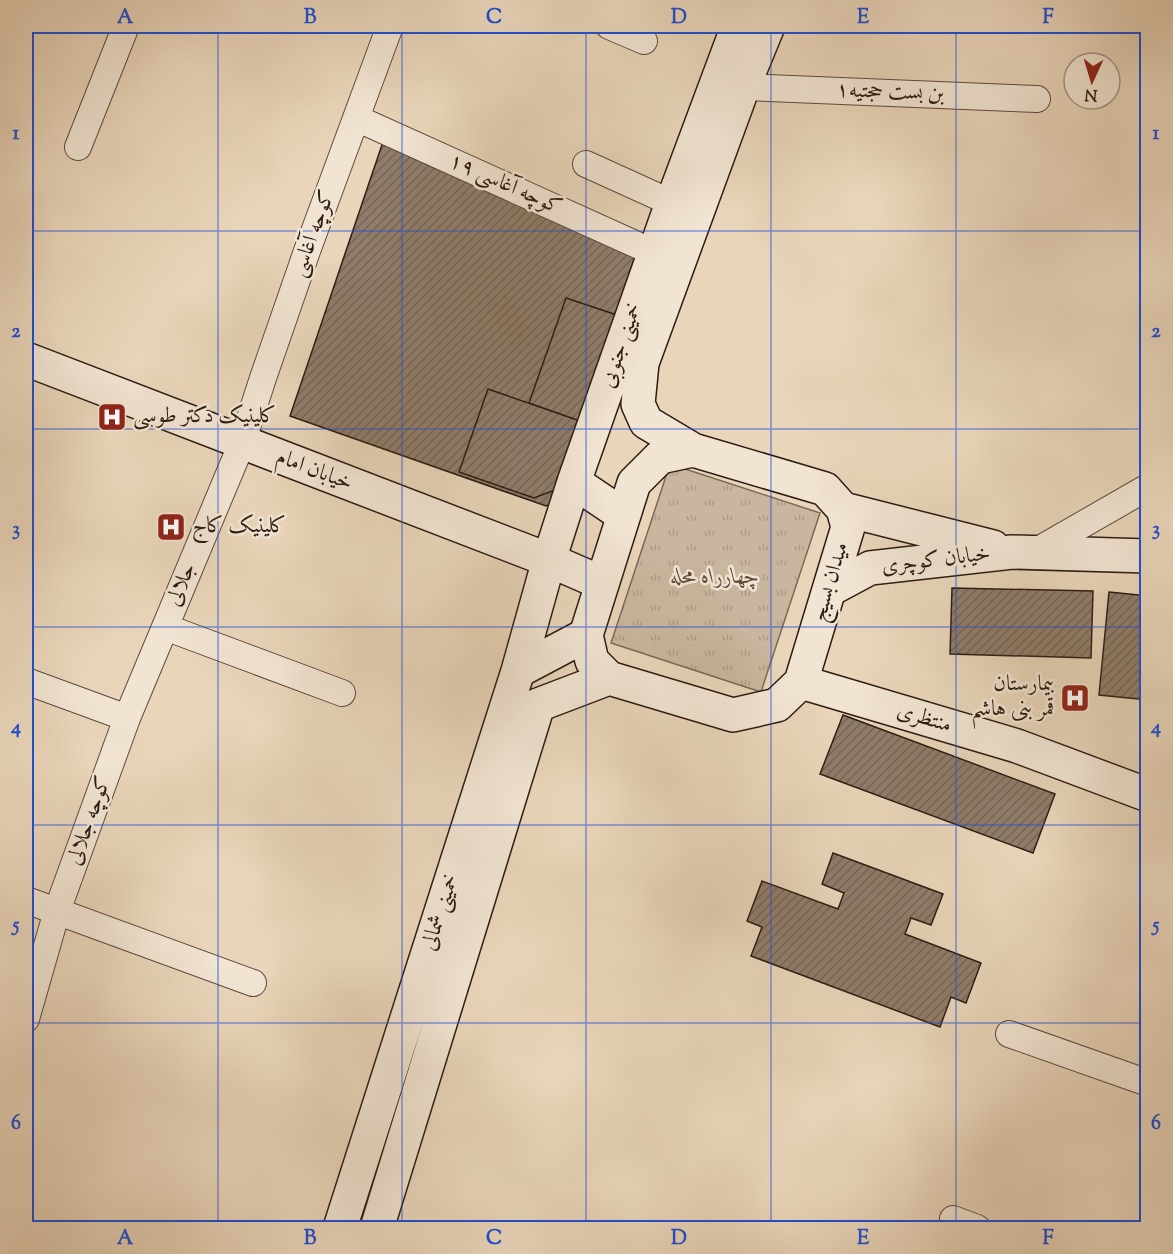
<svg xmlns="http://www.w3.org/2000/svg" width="1173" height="1254" viewBox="0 0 1173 1254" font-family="'Sorts Mill Goudy',Amiri,serif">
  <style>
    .park { fill: url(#park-tufts); stroke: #7b6958; stroke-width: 1.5 }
    .building { fill: url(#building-hatch); stroke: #2d1c13; stroke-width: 1.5 }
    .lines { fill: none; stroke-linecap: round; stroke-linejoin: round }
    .street-casing { stroke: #5c4a3d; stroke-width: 28 }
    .secondary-casing { stroke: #2d1c13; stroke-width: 36 }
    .street { stroke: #f1e4d2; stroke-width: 26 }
    .secondary { stroke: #f1e4d2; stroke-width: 33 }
    .grid { fill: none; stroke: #1d4ed8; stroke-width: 1.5; stroke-opacity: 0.55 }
    .labels { text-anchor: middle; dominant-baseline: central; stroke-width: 5; stroke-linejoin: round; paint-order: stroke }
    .street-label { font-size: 22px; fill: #2d1c13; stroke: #f1e4d2 }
    .poi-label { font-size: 22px; fill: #2d1c13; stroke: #f1e4d2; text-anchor: start }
    .park-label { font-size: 22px; font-style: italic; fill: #5c4a3d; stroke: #f1e4d2 }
    .neatline { fill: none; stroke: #1d4ed8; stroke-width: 2 }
    .grid-label { font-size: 20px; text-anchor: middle; font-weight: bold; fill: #1d4ed8 }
  </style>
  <defs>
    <pattern id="park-tufts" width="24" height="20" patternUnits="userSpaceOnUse" patternTransform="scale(1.5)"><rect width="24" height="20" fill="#c9b69e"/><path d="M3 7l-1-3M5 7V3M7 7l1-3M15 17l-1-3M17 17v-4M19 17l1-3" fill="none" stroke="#ad9c87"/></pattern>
    <pattern id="building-hatch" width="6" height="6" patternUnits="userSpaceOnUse" patternTransform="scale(1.5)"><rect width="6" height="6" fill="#8f7c6a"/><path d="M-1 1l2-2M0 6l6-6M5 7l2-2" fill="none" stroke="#756556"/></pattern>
  </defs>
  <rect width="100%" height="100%" fill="#e9d5ba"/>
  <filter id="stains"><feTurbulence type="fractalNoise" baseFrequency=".00333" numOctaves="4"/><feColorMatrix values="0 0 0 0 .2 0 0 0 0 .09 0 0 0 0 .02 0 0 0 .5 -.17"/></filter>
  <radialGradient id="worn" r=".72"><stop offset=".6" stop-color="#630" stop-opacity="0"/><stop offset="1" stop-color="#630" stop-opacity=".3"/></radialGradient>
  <path class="park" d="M670 464 820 513 761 692 611 643Z"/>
  <path class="building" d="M386 133 639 256 570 496 546 506 290 416Z
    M566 298 617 315 580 421 529 403Z
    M488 389 580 421 555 490 534 498 459 472Z
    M952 588 1093 591 1091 658 950 654Z
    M1109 592 1148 596V700L1099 695Z
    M843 715 1055 794 1033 853 820 774Z
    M833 853 943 894 931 925 911 918 905 934 981 963 966 1003 951 997 940 1027 751 956 762 927 747 921 762 881 838 909 844 893 822 884Z"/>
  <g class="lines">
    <g class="street-casing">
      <path id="street" d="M609 26 644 41
        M743 87 1037 99
        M356 118 655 253
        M78 147 126 26
        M586 164 672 203
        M1033 553 1148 487
        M165 627 342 693
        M26 681 127 718
        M26 900 253 983
        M26 1019 57 911 127 718 242 443 263 378 307 251 390 26
        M1009 1034 1148 1083
        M953 1219 977 1228"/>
    </g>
    <g class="secondary-casing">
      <path id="secondary" d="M26 359 549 560 602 583
        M693 450 825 489 843 509 848 527 801 682 777 705 733 715 609 678 592 661 586 635 634 483 660 457Z
        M693 450 646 422 638 404 642 363 743 87 768 26
        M574 482 623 515
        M843 509 993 547
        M829 590 870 568 1012 552 1148 556
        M518 671 549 560 574 482 672 203 738 26
        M801 682 1017 746 1148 795
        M340 1228 518 671 586 635
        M377 1228 538 705 609 678"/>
    </g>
    <use href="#street" class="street"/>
    <use href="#secondary" class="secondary"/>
  </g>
  <path class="grid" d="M218 26V1228M402 26V1228M586 26V1228M771 26V1228M956 26V1228M26 231H1148M26 429H1148M26 627H1148M26 825H1148M26 1023H1148"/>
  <defs>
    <g id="hospital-square" transform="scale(1.5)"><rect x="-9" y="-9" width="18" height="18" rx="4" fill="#8f2418" stroke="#f1e4d2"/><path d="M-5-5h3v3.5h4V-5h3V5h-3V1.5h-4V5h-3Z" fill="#fff"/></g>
  </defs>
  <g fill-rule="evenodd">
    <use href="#hospital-square" x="112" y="417"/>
    <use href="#hospital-square" x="171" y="527"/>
    <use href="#hospital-square" x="1075" y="698"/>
  </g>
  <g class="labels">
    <g class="street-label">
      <text transform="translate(890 93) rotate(2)">بن بست حجتیه۱</text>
      <text transform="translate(505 185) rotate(24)">کوچه آغاسی ۱۹</text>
      <text transform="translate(314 234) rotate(-70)">کوچه آغاسی</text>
      <text transform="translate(622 346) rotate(-71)">خمینی جنوبی</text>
      <text transform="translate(314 471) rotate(21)">خیابان امام</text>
      <text transform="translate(936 561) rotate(-7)">خیابان کوچری</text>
      <text transform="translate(831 582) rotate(-73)">میدان بسیج</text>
      <text transform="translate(182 585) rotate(-67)">جلالی</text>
      <text transform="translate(924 719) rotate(17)">منتظری</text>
      <text transform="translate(90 821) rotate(-70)">کوچه جلالی</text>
      <text transform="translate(441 913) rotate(-72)">خمینی شمالی</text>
    </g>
    <g class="poi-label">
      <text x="133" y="417">کلینیک دکتر طوسی</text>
      <text x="192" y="527">کلینیک کاج</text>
      <text x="1054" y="685" text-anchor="end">بیمارستان<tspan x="1054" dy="25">قمر بنی هاشم</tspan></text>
    </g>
    <g class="park-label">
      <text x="715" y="578">چهارراه محله</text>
    </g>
  </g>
  <rect width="1173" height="1254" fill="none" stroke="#e9d5ba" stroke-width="66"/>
  <g transform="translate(1092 81) rotate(184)"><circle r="28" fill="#f1e4d2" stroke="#a39486" stroke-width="1.5"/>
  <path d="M0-4.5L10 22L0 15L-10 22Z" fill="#8f2418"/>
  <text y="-9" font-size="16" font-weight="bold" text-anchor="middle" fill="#2d1c13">N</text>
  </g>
  <rect x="33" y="33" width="1107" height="1188" class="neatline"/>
  <g class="grid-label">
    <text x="125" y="23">A</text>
    <text x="310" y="23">B</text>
    <text x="494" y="23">C</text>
    <text x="679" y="23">D</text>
    <text x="863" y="23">E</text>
    <text x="1048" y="23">F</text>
    <text x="16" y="139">1</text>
    <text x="1156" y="139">1</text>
    <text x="16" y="337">2</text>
    <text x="1156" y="337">2</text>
    <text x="16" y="535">3</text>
    <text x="1156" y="535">3</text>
    <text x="16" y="733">4</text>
    <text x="1156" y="733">4</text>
    <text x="16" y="931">5</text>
    <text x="1156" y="931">5</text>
    <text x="16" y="1129">6</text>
    <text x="1156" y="1129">6</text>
    <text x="125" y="1244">A</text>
    <text x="310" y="1244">B</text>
    <text x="494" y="1244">C</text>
    <text x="679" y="1244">D</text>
    <text x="863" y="1244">E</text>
    <text x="1048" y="1244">F</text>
  </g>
  <rect width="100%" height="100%" filter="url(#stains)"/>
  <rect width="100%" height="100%" fill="url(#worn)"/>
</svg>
